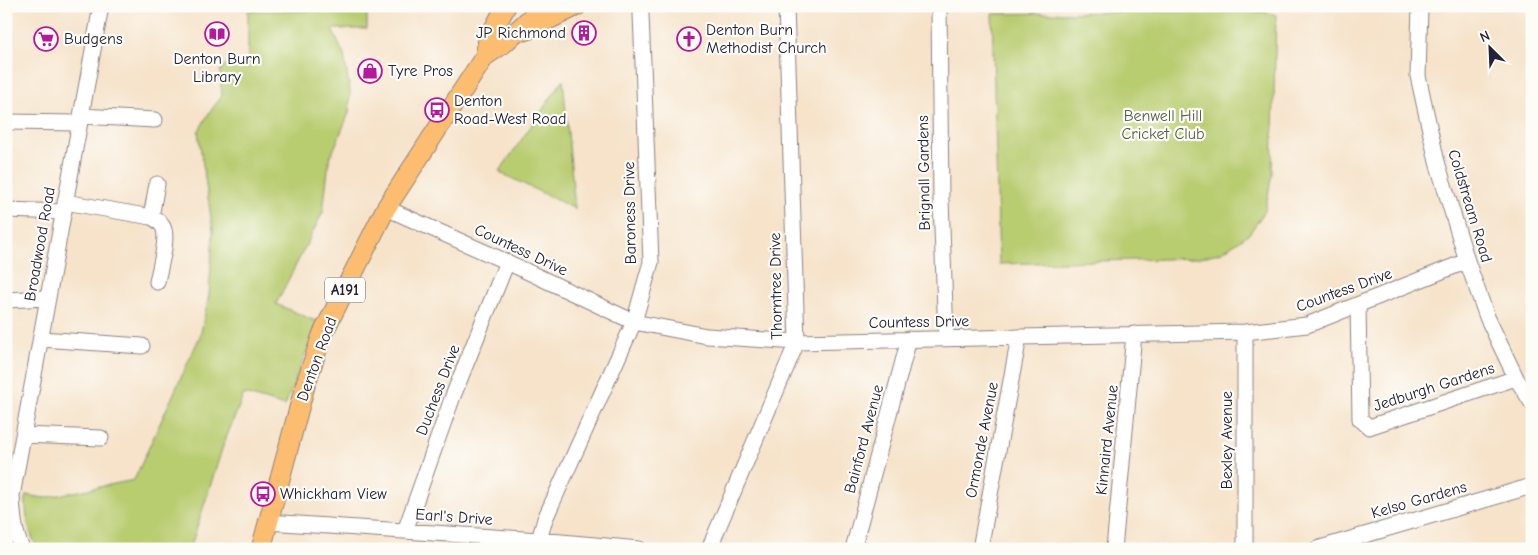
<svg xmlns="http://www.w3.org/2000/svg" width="1538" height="555" viewBox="0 0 1538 555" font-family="'Comic Neue',sans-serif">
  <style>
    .green { fill: #b8cc70; stroke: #6d7756 }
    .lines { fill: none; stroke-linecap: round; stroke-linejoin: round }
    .minor-casing { stroke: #8c8282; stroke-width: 17 }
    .major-casing { stroke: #8c8282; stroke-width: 21 }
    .minor { stroke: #fff; stroke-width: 15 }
    .major { stroke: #fcbd6f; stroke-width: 19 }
    .labels { text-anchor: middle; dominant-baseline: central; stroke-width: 4.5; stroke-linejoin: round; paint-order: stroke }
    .shield { fill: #fdfcf7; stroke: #646373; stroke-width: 1 }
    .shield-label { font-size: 15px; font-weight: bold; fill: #22223b }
    .poi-label { font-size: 16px; fill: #22223b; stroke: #fdfcf7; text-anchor: start }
    .park-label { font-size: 16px; fill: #565e4e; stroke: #fdfcf7 }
    .street-label { font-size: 16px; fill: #22223b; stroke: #fdfcf7 }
  </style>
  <rect width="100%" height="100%" fill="#fdfcf7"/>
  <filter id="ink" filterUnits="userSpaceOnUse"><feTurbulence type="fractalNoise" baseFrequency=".02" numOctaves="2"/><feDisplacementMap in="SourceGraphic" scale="10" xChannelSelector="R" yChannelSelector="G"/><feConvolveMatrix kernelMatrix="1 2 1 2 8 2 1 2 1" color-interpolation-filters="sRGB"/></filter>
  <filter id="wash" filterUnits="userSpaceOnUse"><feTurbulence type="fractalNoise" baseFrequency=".0096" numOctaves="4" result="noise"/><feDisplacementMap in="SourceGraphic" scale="20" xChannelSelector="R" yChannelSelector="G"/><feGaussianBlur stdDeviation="1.12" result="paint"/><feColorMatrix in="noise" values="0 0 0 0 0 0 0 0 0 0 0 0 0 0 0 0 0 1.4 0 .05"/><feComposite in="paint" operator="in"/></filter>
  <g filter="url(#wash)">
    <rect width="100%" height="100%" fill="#f6e3ca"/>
    <path class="green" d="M332 9H367V29H332L344 55 350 91 349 113 329 161 323 212 276 304 318 322 285 406 244 394 224 443 190 549H38C28 532 25 514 26 495L44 498 134 480 200 336 209 295 213 231 198 132 209 113 222 96 220 71 226 64H248V11H332Z
      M1177 11 1265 12 1276 15 1272 174 1265 211 1249 234 1222 252 1199 258 999 264 992 14Z
      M563 80 575 209 499 172Z"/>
  </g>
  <g filter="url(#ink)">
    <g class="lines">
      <g class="minor-casing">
        <path id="minor" d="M939 6 941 199 946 338
          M1420 6 1418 76 1437 162 1467 261 1487 317 1516 378 1532 403
          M81 116 155 120
          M6 122 79 123
          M65 202 151 217
          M386 208 507 262 634 322 707 336 797 342 1245 332 1307 325 1467 261
          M6 210 64 212
          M157 282C159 270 169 238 163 227 160 221 156 219 151 217L157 184
          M6 300 48 298
          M1358 305 1360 419 1369 427 1516 378
          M1245 332V549
          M41 339 142 346
          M23 435 101 438
          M268 522 539 540 639 549
          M405 531 453 396 507 262
          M539 540 545 519 634 322 651 262 641 14
          M22 549C14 532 13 515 12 496L101 6
          M709 549 797 342 786 6
          M853 549 909 339
          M980 549 1019 337
          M1114 549 1134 334
          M1317 549 1532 486"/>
      </g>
      <g class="major-casing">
        <path id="major" d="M525 31 577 6
          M485 56 488 40 506 6
          M261 549 305 386 322 335 386 208 485 56 503 44 538 11"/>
      </g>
      <use href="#minor" class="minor"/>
      <use href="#major" class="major"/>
    </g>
  </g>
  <defs>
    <g id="building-ring" transform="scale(1.25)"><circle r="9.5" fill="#fdfcf7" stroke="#b5179e" stroke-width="1.5"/><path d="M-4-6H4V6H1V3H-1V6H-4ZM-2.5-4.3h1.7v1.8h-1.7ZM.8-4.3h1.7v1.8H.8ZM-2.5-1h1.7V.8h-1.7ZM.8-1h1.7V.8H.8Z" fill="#b5179e"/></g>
    <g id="library-ring" transform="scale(1.25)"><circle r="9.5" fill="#fdfcf7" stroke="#b5179e" stroke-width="1.5"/><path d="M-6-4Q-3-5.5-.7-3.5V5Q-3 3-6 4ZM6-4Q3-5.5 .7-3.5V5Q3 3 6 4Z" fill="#b5179e"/></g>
    <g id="supermarket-ring" transform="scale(1.25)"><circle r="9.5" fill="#fdfcf7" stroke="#b5179e" stroke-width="1.5"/><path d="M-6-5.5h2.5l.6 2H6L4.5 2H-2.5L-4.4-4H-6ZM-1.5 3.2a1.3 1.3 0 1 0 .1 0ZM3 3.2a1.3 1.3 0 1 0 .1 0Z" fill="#b5179e"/></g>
    <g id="church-ring" transform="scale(1.25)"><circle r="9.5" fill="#fdfcf7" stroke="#b5179e" stroke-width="1.5"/><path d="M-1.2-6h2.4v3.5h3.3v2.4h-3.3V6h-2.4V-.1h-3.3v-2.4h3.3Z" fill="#b5179e"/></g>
    <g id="shop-ring" transform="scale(1.25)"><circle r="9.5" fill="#fdfcf7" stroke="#b5179e" stroke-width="1.5"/><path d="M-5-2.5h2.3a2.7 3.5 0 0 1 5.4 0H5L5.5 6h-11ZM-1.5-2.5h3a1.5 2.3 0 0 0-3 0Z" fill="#b5179e"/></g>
    <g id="bus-ring" transform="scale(1.25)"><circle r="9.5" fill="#fdfcf7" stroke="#b5179e" stroke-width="1.5"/><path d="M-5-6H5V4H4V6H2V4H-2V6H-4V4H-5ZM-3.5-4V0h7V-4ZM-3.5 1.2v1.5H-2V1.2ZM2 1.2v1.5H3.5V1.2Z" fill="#b5179e"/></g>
  </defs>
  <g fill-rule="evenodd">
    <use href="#building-ring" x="584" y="33"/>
    <use href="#library-ring" x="217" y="34"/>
    <use href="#supermarket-ring" x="46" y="39"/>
    <use href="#church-ring" x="689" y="39"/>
    <use href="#shop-ring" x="370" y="71"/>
    <use href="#bus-ring" x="437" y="110"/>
    <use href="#bus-ring" x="263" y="494"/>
  </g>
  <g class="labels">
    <rect class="shield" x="325" y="277.5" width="40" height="25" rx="4"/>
    <g class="shield-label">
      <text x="345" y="290">A191</text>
    </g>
    <g class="poi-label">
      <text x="706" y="30">Denton Burn<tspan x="706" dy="18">Methodist Church</tspan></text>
      <text x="566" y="33" text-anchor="end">JP Richmond</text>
      <text x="64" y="39">Budgens</text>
      <text x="217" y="59" text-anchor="middle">Denton Burn<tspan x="217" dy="18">Library</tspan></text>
      <text x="388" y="71">Tyre Pros</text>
      <text x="454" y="101">Denton<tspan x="454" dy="18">Road-West Road</tspan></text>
      <text x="280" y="494">Whickham View</text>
    </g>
    <g class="park-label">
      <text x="1163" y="116">Benwell Hill<tspan x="1163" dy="18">Cricket Club</tspan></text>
    </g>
    <g class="street-label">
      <text transform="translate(924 173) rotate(-91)">Brignall Gardens</text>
      <text transform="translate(1470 206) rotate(73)">Coldstream Road</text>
      <text transform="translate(630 213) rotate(-91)">Baroness Drive</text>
      <text transform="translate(40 244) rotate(-80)">Broadwood Road</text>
      <text transform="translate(521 250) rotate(25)">Countess Drive</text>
      <text transform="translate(776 286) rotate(-91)">Thorntree Drive</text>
      <text transform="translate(1344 290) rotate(-20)">Countess Drive</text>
      <text transform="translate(919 322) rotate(-1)">Countess Drive</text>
      <text transform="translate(317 359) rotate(-70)">Denton Road</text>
      <text transform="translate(1434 387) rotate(-18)">Jedburgh Gardens</text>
      <text transform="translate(438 390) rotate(-69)">Duchess Drive</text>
      <text transform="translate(864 439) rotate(-75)">Bainford Avenue</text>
      <text transform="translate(982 440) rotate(-79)">Ormonde Avenue</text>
      <text transform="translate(1107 440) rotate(-84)">Kinnaird Avenue</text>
      <text transform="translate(1227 440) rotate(-90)">Bexley Avenue</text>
      <text transform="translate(1419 500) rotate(-16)">Kelso Gardens</text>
      <text transform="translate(454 517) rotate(4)">Earl's Drive</text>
    </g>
  </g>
  <rect width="1538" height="555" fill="none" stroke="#fdfcf7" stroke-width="25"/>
  <g transform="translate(1490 48) rotate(336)" stroke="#fdfcf7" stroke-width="4" paint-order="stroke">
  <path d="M0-4L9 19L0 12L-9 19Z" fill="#22223b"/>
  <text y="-8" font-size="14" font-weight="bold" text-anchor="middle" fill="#22223b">N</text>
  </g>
</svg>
